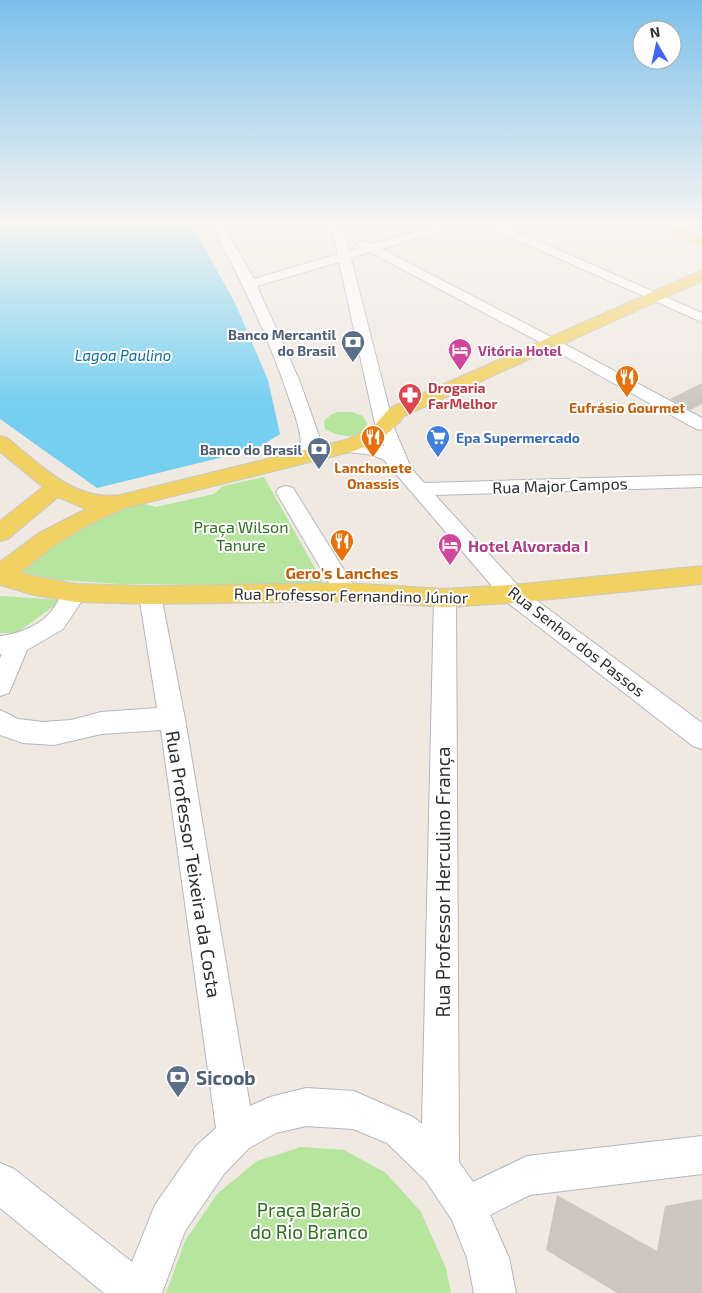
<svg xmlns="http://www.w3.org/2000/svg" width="702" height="1293" viewBox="0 0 702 1293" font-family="'Exo 2',sans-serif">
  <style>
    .green { fill: #b6e59e }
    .water { fill: #75cff0 }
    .building { fill: #cbc7bf }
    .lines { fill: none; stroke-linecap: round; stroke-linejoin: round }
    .minor-casing { stroke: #b4b7c1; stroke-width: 2 }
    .major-casing { stroke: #c9c9c9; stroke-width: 2 }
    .minor { fill: #fff; fill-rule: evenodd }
    .major { fill: #f2d163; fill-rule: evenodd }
    .labels { text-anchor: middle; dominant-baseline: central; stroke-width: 4; stroke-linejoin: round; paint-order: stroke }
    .far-service-label { font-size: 14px; font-weight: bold; fill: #4e5e75; stroke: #fff; text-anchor: end }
    .far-hotel-label { font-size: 14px; font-weight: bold; fill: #b23c85; stroke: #fff; text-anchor: start }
    .far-health-label { font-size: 14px; font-weight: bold; fill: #be3a42; stroke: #fff; text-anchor: start }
    .far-food-label { font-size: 14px; font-weight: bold; fill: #c56008; stroke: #fff }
    .far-shop-label { font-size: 14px; font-weight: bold; fill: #366cbe; stroke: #fff; text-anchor: start }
    .far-water-label { font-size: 15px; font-style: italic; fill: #0d6fa3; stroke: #fff }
    .street-label { font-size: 16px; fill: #2e2e2e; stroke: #fff }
    .park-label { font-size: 16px; fill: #2c6e1b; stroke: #fff }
    .hotel-label { font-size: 16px; font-weight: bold; fill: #b23c85; stroke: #fff; text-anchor: start }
    .food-label { font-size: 16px; font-weight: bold; fill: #c56008; stroke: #fff }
    .near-street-label { font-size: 19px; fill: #2e2e2e; stroke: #fff }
    .near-service-label { font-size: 19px; font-weight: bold; fill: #4e5e75; stroke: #fff; text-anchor: start }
    .near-park-label { font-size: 19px; fill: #2c6e1b; stroke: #fff }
  </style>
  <rect width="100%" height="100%" fill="#efe9e1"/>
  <path class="green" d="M338 412H352L363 416 367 424C361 442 337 436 325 429L324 421 332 414Z
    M264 477 325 586 120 584 61 580 15 571 53 541 103 516 142 503 156 507 214 494 223 486Z
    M0 596 62 600 17 633H0Z
    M301 1147 344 1150 386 1173 421 1212 446 1268 451 1293H166L185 1241 217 1194 257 1161Z"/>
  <path class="water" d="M0 225H192L236 305 268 380 280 434 256 449 97 488 0 419Z"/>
  <path class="building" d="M702 383V404L690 410 670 399Z
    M557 1195 657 1251 665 1206 702 1199V1293H617L546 1250Z"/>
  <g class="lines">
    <g class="minor-casing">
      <path id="minor" d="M211 225H223L254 279 338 254 334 238 327 225H339L346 238 349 251 361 248 357 244 363 240 372 244 438 225H456L454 227 382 249 555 339 702 418V430L696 429 545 345 370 252 351 258 394 428 411 468 424 483 702 475V487L435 495 520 588 702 723V749L693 746 504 600 384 460 373 455 341 451 338 447 341 443 347 442 384 446 376 428 339 262 257 286 300 382 319 436V447C312 457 304 466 292 463L289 459 301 446C301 430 295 416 290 401 270 340 242 281 211 225Z
        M486 225H502L702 313V322L488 227Z
        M688 225H702V231Z
        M286 486 293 488 354 586 357 592 354 598 346 600 338 598 276 492 279 488Z
        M76 585 84 587 87 593 63 629 27 650 9 693 0 696V658L2 654H0V636C14 635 36 627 47 616 58 606 61 589 76 585Z
        M150 587 158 589 161 595 185 719 250 1106 270 1097 306 1088 354 1091 413 1117 422 1124 434 598 437 592 445 590 453 592 456 598 459 1162 473 1182 527 1156 702 1136V1174L530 1195 490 1215 509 1258 516 1293H474L467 1258 452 1220 426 1181 387 1143 353 1129 306 1126 276 1133 249 1148 224 1174 185 1231 162 1293H104L0 1208V1163L14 1169 132 1262 155 1205 196 1146 216 1128 161 730 101 734 54 745 23 743 0 735V710L18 719 44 722 71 720 101 712 157 708 139 595 142 589Z"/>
    </g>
    <g class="major-casing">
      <path id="major" d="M650 225H670L702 236V245L652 228Z
        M702 270V281L404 416C390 435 375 443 354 451L125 508 88 525 55 545 20 573 76 584 150 586 346 583 445 589 512 585 702 566V584L512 603 445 607 346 601 150 604 76 602 34 595 0 585V562L39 533 86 509 58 497 8 539 0 541V521L43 487 0 452V436L7 438C40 464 74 502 120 495L349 439 374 426 390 408Z"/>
    </g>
    <use href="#minor" class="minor"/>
    <use href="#major" class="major"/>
  </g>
  <linearGradient id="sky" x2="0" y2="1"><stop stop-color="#7abfeb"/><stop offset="0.55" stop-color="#f8f5f2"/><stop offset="1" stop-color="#f8f5f2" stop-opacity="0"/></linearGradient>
  <rect width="702" height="406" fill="url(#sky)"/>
  <defs>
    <g id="bank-pin" transform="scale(1.25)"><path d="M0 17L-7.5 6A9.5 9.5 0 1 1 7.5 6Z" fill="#5c6f8a" stroke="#fff"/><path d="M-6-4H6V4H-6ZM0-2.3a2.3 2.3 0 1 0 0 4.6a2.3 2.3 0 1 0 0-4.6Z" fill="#fff"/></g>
    <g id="hotel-pin" transform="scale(1.25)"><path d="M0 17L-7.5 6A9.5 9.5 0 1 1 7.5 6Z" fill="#d1479c" stroke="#fff"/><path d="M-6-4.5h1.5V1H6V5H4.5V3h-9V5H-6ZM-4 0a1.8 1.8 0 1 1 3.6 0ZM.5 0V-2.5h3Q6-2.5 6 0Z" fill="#fff"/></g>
    <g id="restaurant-pin" transform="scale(1.25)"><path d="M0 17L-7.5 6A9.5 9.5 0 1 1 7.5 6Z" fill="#e8710a" stroke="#fff"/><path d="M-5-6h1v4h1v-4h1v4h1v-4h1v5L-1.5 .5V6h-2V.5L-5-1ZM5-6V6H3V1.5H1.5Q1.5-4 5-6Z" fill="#fff"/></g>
    <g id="pharmacy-pin" transform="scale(1.25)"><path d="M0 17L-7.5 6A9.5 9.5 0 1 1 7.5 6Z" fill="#e0444e" stroke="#fff"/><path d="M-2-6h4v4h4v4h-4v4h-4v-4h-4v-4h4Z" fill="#fff"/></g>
    <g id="supermarket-pin" transform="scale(1.25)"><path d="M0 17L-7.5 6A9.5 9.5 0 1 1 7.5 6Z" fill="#3f7fe0" stroke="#fff"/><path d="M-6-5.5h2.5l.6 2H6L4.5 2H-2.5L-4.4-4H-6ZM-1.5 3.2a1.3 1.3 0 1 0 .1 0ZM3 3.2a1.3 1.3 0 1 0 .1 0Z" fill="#fff"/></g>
  </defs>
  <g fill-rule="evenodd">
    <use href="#bank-pin" x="353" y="342"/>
    <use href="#hotel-pin" x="460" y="350"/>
    <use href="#restaurant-pin" x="627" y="377"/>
    <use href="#pharmacy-pin" x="410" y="395"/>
    <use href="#restaurant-pin" x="373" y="437"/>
    <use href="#supermarket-pin" x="438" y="437"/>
    <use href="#bank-pin" x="319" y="449"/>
    <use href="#restaurant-pin" x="342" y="541"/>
    <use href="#hotel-pin" x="450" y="545"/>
    <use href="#bank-pin" x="178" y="1077"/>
  </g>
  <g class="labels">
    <g class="far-service-label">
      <text x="336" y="334">Banco Mercantil<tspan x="336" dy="16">do Brasil</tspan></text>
      <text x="302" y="449">Banco do Brasil</text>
    </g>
    <g class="far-hotel-label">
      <text x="478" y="350">Vitória Hotel</text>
    </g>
    <g class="far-health-label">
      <text x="428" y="387">Drogaria<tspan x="428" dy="16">FarMelhor</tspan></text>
    </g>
    <g class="far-food-label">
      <text x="627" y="407">Eufrásio Gourmet</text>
      <text x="373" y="467">Lanchonete<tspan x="373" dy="16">Onassis</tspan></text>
    </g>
    <g class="far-shop-label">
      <text x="456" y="437">Epa Supermercado</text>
    </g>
    <g class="far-water-label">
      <text x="123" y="355">Lagoa Paulino</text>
    </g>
    <g class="street-label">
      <text transform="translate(560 485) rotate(-2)">Rua Major Campos</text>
      <text transform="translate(351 595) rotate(1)">Rua Professor Fernandino Júnior</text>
      <text transform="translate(577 641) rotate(38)">Rua Senhor dos Passos</text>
    </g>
    <g class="park-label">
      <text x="241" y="526">Praça Wilson<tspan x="241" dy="18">Tanure</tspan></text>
    </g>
    <g class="hotel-label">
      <text x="468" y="545">Hotel Alvorada I</text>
    </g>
    <g class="food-label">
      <text x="342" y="572">Gero's Lanches</text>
    </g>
    <g class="near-street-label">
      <text transform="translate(194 864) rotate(81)">Rua Professor Teixeira da Costa</text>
      <text transform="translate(442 882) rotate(-90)">Rua Professor Herculino França</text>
    </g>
    <g class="near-service-label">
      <text x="196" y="1077">Sicoob</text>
    </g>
    <g class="near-park-label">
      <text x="309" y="1209">Praça Barão<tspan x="309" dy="22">do Rio Branco</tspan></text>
    </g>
  </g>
  <g transform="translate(657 45) rotate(351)"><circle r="24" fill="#ffffff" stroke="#ababab"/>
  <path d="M0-4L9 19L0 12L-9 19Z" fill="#4264fb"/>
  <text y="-8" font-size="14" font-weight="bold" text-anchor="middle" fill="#2e2e2e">N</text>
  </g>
</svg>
